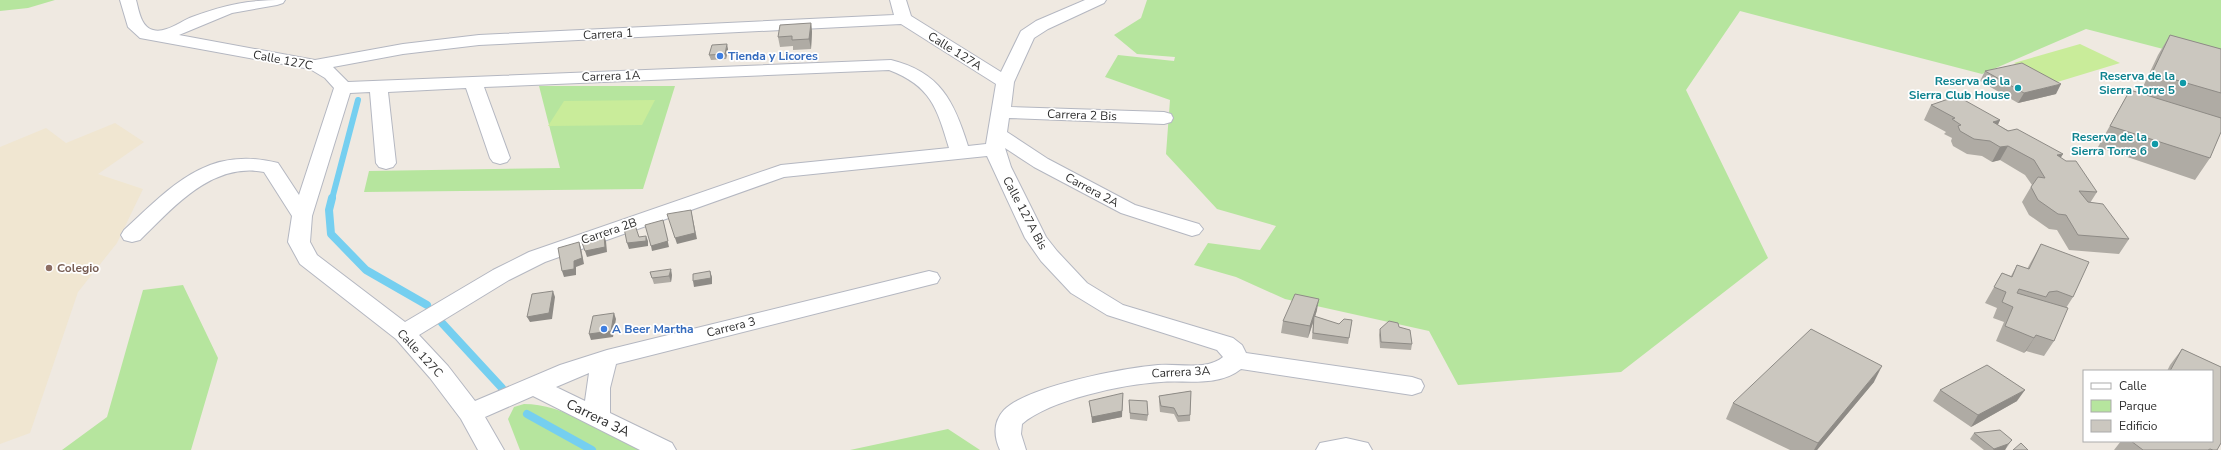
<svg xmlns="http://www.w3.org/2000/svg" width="2221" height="450" viewBox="0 0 2221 450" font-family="'Nunito Sans',sans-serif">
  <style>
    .education { fill: #f0e6d1 }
    .green { fill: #b6e59e }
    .pitch { fill: #c9ec9a }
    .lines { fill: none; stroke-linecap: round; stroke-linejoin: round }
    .stream-far1 { stroke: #75cff0; stroke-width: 6 }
    .stream { stroke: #75cff0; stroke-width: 8 }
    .minor-casing { stroke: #b4b7c1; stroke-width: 2 }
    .minor { fill: #fff; fill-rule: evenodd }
    .wall { fill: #afaba4 }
    .shaded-wall { fill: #8e8b86 }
    .building { fill: #cbc7bf; stroke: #8e8b86 }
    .shop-dot { fill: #3f7fe0; stroke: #fff; stroke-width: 1.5 }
    .culture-dot { fill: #0f9aa8; stroke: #fff; stroke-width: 1.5 }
    .education-dot { fill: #8d6e63; stroke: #fff; stroke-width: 1.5 }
    .labels { text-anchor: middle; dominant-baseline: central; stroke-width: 3.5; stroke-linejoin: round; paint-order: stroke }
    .street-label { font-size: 12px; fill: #2e2e2e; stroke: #fff }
    .shop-label { font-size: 12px; font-weight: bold; fill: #366cbe; stroke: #fff; text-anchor: start }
    .culture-label { font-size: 12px; font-weight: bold; fill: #0d838f; stroke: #fff; text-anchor: end }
    .education-label { font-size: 12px; font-weight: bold; fill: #785e54; stroke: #fff; text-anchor: start }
    .near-street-label { font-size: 14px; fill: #2e2e2e; stroke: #fff }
  </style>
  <rect width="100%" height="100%" fill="#efe9e1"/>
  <path class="education" d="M115 123 144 142 98 174 143 189 117 243 78 292 30 433 0 444V147L46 128 66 143Z"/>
  <path class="green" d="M0 0H55L28 8 0 11Z
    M1147 0H2221V64L2086 29 1982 74 1740 11 1686 90 1768 258 1621 372 1458 385 1429 331 1285 299 1236 277 1194 265 1208 243 1260 250 1276 226 1217 209 1166 154 1170 100 1105 77 1118 55 1174 61 1175 57 1137 54 1114 35 1141 18Z
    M539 86H675L643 189 364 192 369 171 560 168Z
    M183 285 218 358 191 450H62L107 417 143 290Z
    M524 404C563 404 607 433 642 450H520L508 419 514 407Z
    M948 429 980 450H850Z"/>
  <path class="pitch" d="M2080 44 2120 63 2054 83 2014 63Z
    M655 100 642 125 548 126 564 101Z"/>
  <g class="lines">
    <path class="stream-far1" d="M332 199 358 100"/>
    <path class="stream" d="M332 198 329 210 331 234 366 270 427 305
      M442 323 502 388
      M527 414 592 450"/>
    <g class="minor-casing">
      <path id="minor" d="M120 0H136C139 11 141 27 153 30 165 34 181 21 192 17 227 4 248 0 285 0L283 3 277 5 232 13 179 35 315 60 403 44 479 35 894 15 890 0H906L911 16 1001 72 1021 31 1036 21 1085 0H1106L1104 3 1048 29 1034 38 1014 82 1011 107 1164 112 1171 114 1173 118 1171 122 1164 124 1009 118 1007 132 1048 159 1135 205 1199 224 1203 229 1199 234 1192 236 1121 213 1034 167 1005 148 1011 167 1046 237 1057 251 1087 283 1123 305 1233 338 1242 345 1246 353 1412 377 1421 380 1424 386 1421 392 1412 395 1241 369C1219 387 1186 380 1161 382 1124 384 1049 400 1022 424L1021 434 1026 450H1000C994 437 993 422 1004 410 1028 386 1123 368 1158 365 1178 363 1206 371 1223 357L1217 350 1107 315 1071 293 1041 261 1025 238 987 156 784 177 545 262 509 280 419 335 448 366 475 401 560 365 607 350 929 271 937 273 940 278 937 283 929 285 616 364 610 388V413L672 443 676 450H640L533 396 485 417 504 450H478L461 419 430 378 396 339 300 264 288 242 292 216 264 172C212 162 174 207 140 240L132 242 124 240 121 235 124 230C172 186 207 145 278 163L299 195 334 88 325 78 310 69 140 38 128 27ZM901 24 996 84 986 144 968 146C954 101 940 72 891 60L348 82 333 67 403 54 479 45ZM889 70C931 86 937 108 949 148L781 165 529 252 493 270 405 322 317 255 310 242 312 216 350 93 370 92 376 163 379 167 386 169 393 167 396 163 388 92 466 88 490 158 493 162 500 164 507 162 510 158 484 87ZM589 373 585 401 556 387Z
        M1346 438 1368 443 1372 450H1316L1320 443Z"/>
    </g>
    <use href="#minor" class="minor"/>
  </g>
  <path class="wall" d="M811 23 812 32 811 49 793 50V46L780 47 778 37Z
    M2170 35 2221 49V132L2210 158 2195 180 2098 147 2130 90 2140 93 2158 55Z
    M728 49 726 59 711 60 709 55Z
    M1985 71 2056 94 2018 103 1980 81Z
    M1931 105 2000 120 1998 125 2061 158 2097 192 2090 203 2129 239 2119 254 2069 250 2057 230 2049 229 2029 215 2022 202 2032 185 2025 175 2000 160 1992 162 1982 156 1967 154 1953 146 1951 141 1952 138 1944 134 1946 132 1924 120Z
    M2041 244 2073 297 2066 308 2054 341 2044 356 2026 351 2024 353 1996 341 2004 322 1993 318 1997 308 1985 303 2002 273 2011 276 2017 265 2027 269 2032 260Z
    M650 272 672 275 671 282 654 284Z
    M1317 310 1315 317 1339 324 1352 320 1348 344 1312 339 1313 323 1308 338 1281 333 1283 321Z
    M1380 329 1412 344 1411 350 1380 348 1379 335Z
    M2182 349 2221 367V443L2217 450H2114L2121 441H2212V371H2167L2170 365Z
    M1874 382 1817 450H1790L1726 419 1733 403Z
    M1940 390 2017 401 1971 427 1933 401Z
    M1191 391 1190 421 1178 422 1174 414 1160 412 1159 402V396Z
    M1129 400 1148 415 1147 421 1130 419Z
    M1089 401 1122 417 1092 423 1090 407Z
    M1974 433 2012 440 2005 450H1984L1970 439Z"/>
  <path class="shaded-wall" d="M811 23 812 32 811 49 809 39Z
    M727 44 728 49 726 59 725 54Z
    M2061 84 2056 94 2018 103 2024 93Z
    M2000 120 1993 134V122Z
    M2008 146 2000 160 1992 162 2000 147Z
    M2063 154 2054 169 2057 155Z
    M691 210 697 239 677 244 675 238Z
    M663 220 669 247 652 251 651 246Z
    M604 236 606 241 607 252 587 257 585 251Z
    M646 236 648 241V246L629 249 627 243Z
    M579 242 581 248 584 264 576 267V275L564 277 562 271Z
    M671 269 672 275 671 282 669 276Z
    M710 271 712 277V284L694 287 693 281Z
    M553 291 555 297 552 319 530 322 527 317Z
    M1319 299 1317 310 1308 338 1310 326Z
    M614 313 616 319 613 337 591 340 589 334Z
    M2036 335 2026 351 2024 353Z
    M1882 366 1874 382 1817 450H1814L1818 443Z
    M2025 390 2017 401 1971 427 1978 415Z
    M1123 393 1122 417 1092 423V417Z
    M2008 444 2005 450H1993L1994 449Z"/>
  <path class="building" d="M811 23 809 39 792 40V36L778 37 780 25Z
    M2170 35 2221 49V93L2152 73Z
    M727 44 725 54 709 55 712 45Z
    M2022 63 2061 84 2024 93 1985 71Z
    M2130 90 2221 118V132L2210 158 2110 126Z
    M1957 96 2000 120 1993 122 2008 131 2017 129 2063 154 2057 155 2066 161H2076L2097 192 2079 191 2088 202 2103 204 2129 239 2078 235 2066 215 2058 214 2038 200 2031 187 2038 177 2045 178 2034 160 2008 146 2000 147 1990 141 1974 139 1960 131 1958 126 1961 125 1952 119 1955 118 1931 105Z
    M691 210 695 233 675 238 667 214Z
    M663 220 668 241 651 246 645 225Z
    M635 225 639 237 646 236V241L627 243 624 228Z
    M604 236 605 247 585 251 581 240Z
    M579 242 582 258 574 261V269L562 271 558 248Z
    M2041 244 2089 262 2073 297 2057 291 2049 292 2046 297 2019 289 2017 293 2068 308 2054 341 2036 335 2034 338 2005 326 2013 307 2002 302 2006 292 1994 287 2002 273 2012 277 2017 265 2029 269Z
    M671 269 669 276 652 278 650 272Z
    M710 271 711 278 693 281V274Z
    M553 291 549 313 527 317 532 294Z
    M1295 294 1319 299 1310 326 1283 321Z
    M614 313 611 331 589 334 593 316Z
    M1314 316 1339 324 1344 319 1352 320 1349 338 1313 333Z
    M1389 321 1398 323 1399 327 1410 330 1412 344 1381 342 1380 329Z
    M1811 329 1882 366 1818 443 1733 403Z
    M2182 349 2221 367V443L2217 450H2213L2210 449 2208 450H2143L2131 441H2212V371H2170Z
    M1987 365 2025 390 1978 415 1940 390Z
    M1191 391 1190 415 1178 416 1174 408 1161 406 1159 396Z
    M1123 393 1122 411 1092 417 1089 401Z
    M1129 400 1147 401 1148 415 1130 413Z
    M2000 430 2012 440 2008 444 1994 449 1974 433Z
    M2021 443 2028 450H2013Z"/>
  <g class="shop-dot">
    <circle cx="720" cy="56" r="4"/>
    <circle cx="604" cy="329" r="4"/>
  </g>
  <g class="culture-dot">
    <circle cx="2183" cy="83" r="4"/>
    <circle cx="2018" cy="88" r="4"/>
    <circle cx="2155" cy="144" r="4"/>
  </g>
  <circle class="education-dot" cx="49" cy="268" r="4"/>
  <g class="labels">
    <g class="street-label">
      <text transform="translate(608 34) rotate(-3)">Carrera 1</text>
      <text transform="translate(955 51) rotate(32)">Calle 127A</text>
      <text transform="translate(283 60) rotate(11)">Calle 127C</text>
      <text transform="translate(611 76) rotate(-2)">Carrera 1A</text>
      <text transform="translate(1082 115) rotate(2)">Carrera 2 Bis</text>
      <text transform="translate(1092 190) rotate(28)">Carrera 2A</text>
      <text transform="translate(1025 213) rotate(62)">Calle 127A Bis</text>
      <text transform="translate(609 231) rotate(-19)">Carrera 2B</text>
      <text transform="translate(731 327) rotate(-14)">Carrera 3</text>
      <text transform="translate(420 353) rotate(47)">Calle 127C</text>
      <text transform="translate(1181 372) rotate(-3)">Carrera 3A</text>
    </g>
    <g class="shop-label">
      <text x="728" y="56">Tienda y Licores</text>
      <text x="612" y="329">A Beer Martha</text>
    </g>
    <g class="culture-label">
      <text x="2175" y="76">Reserva de la<tspan x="2175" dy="14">Sierra Torre 5</tspan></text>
      <text x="2010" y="81">Reserva de la<tspan x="2010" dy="14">Sierra Club House</tspan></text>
      <text x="2147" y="137">Reserva de la<tspan x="2147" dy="14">Sierra Torre 6</tspan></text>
    </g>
    <g class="education-label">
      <text x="57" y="268">Colegio</text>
    </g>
    <g class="near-street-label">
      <text transform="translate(598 418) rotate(26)">Carrera 3A</text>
    </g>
  </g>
  <rect x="2083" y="370" width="130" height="72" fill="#ffffff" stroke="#ababab"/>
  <rect x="2091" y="383" width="20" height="6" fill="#ffffff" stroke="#ababab"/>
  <text x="2119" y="390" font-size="12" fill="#2e2e2e">Calle</text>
  <rect x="2091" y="400" width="20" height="12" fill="#b6e59e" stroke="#ababab"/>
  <text x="2119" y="410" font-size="12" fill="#2e2e2e">Parque</text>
  <rect x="2091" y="420" width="20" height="12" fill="#cbc7bf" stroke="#ababab"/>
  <text x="2119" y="430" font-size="12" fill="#2e2e2e">Edificio</text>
</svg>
